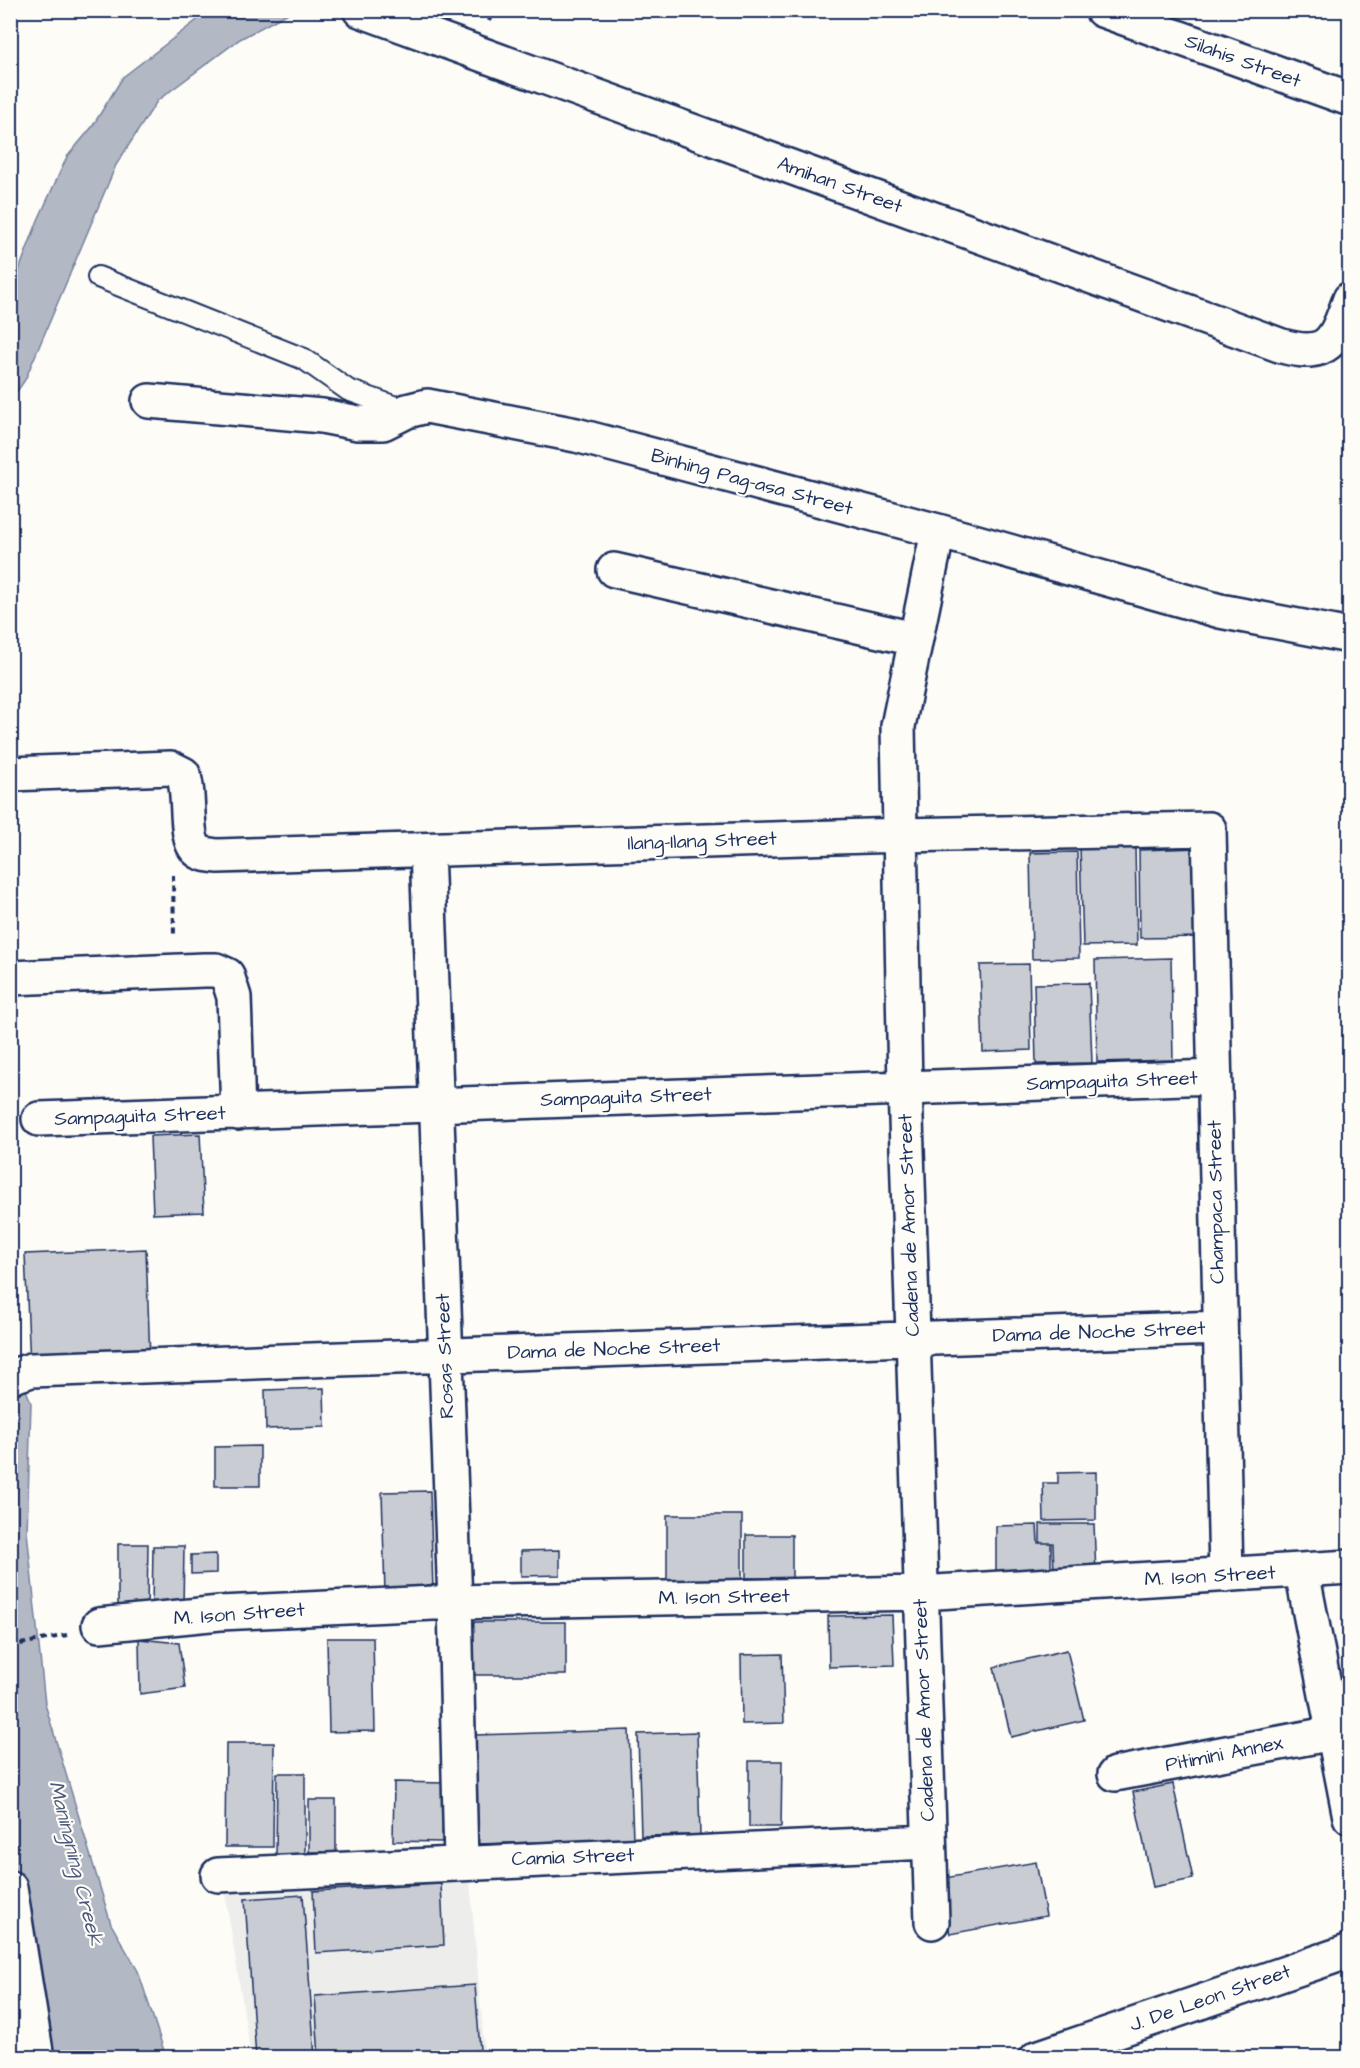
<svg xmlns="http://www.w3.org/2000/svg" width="1360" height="2068" viewBox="0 0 1360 2068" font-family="'Architects Daughter',sans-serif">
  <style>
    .built { fill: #edeeec }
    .water { fill: #b3b8c5; stroke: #76819c; stroke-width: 1.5 }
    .building { fill: #c9ccd3; stroke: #1b2f5e; stroke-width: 1.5 }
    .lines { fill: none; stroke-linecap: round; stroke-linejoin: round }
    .lane-casing { stroke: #1b2f5e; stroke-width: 24 }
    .street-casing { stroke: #1b2f5e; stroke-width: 38 }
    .path { stroke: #1b2f5e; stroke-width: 4; stroke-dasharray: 6 4.5; stroke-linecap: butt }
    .lane { stroke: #fdfcf7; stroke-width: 20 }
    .street { stroke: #fdfcf7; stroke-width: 33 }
    .labels { text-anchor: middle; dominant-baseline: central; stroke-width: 4.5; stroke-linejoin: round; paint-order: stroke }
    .street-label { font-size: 20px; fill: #1b2f5e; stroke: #fdfcf7 }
    .water-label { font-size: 21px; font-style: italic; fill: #49587d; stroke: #fdfcf7 }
  </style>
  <rect width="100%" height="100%" fill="#fdfcf7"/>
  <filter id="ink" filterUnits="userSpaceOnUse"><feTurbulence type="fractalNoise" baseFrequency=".0167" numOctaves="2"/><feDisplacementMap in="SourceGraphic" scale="12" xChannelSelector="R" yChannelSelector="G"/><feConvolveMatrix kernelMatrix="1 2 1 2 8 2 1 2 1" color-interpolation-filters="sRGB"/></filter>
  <g filter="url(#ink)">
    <path class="built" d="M470 1880 485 2057H251L225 1893Z"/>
    <path class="water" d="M209 11H292L240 39 157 101 116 165 25 380 11 400V291L38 220 67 157 92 127 123 77Z
      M10 1347 31 1403 27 1532 45 1704 111 1924 138 1971 166 2057H46L21 1927 10 1848Z"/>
    <path class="building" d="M1135 846 1137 945 1083 946 1080 847Z
      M1200 848 1202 937 1140 938 1139 850Z
      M1077 852 1079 958 1032 959 1030 853Z
      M1171 958 1173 1060 1097 1062 1095 960Z
      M1029 964 1031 1050 983 1052 980 965Z
      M1089 983 1092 1063 1036 1064 1034 984Z
      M200 1134 204 1212 153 1214 150 1136Z
      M146 1249 150 1359 30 1364 25 1254Z
      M324 1388 325 1427 266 1429 265 1390Z
      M260 1446V1486H215V1447Z
      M1096 1472V1520L1044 1521 1043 1483H1058V1473Z
      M430 1491 433 1591 385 1593 382 1492Z
      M667 1515H742V1588H667Z
      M1040 1524H1094L1096 1575H1054L1053 1543H1040Z
      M1037 1525 1038 1543H1051V1577L996 1578V1526Z
      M746 1535H792V1578H746Z
      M118 1544H148L147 1608 118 1607Z
      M153 1546H184L183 1609 152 1608Z
      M560 1550V1575L521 1576V1551Z
      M216 1554V1573L191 1574V1555Z
      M892 1615 894 1665 829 1667 828 1616Z
      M471 1622H566V1675H471Z
      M327 1638H373L375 1731 329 1732Z
      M139 1639 179 1643 185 1688 140 1694Z
      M1067 1650 1084 1720 1011 1737 994 1667Z
      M782 1654 784 1723 742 1724 741 1655Z
      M629 1730 633 1839 478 1844 475 1735Z
      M697 1732 700 1835 641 1836 638 1734Z
      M226 1743H274L273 1847H225Z
      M749 1761H782L781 1827H749Z
      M277 1773H305V1856H276Z
      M394 1782 444 1783 442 1842 393 1841Z
      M1173 1784 1193 1879 1153 1887 1133 1792Z
      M309 1800H336V1852H309Z
      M1036 1862 1046 1916 950 1934 939 1879Z
      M441 1884 444 1945 316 1953 313 1891Z
      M303 1895 315 2058H256L245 1899Z
      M475 1985 480 2050 374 2058H319L315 1996Z"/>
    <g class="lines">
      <g class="lane-casing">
        <path id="lane" d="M98 277 304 359 348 390 407 411"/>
      </g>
      <g class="street-casing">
        <path id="street" d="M360 10 1282 346C1330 359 1335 340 1350 299
          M1102 10 1350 99
          M149 401 322 416 358 423H383L407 411 427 406 576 435 938 531 1220 611 1350 636
          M614 570 914 639
          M10 774 171 768 183 774C191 793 184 836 196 849 201 855 211 855 218 856L901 835 1209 829 1226 1575
          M427 850 455 1602 461 1862
          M10 978 204 970H216L227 975 234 997 238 1113
          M39 1119 1213 1077
          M10 1377 31 1370 1218 1328
          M1302 1572 1350 1817
          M99 1625 220 1613 455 1602 920 1593 1350 1567
          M1115 1774 1333 1733
          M218 1875 929 1842
          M10 1888 37 2058
          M932 1922 905 1088 898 726 938 531
          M1037 2058 1350 1951"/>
      </g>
      <path class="path" d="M489 21 493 10
        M173 875 174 937
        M10 1646 67 1635"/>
      <use href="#lane" class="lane"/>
      <use href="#street" class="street"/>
    </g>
  </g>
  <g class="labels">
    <g class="street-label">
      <text transform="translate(1243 61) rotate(20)">Silahis Street</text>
      <text transform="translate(840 185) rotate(20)">Amihan Street</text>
      <text transform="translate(752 482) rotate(15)">Binhing Pag-asa Street</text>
      <text transform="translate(702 841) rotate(-2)">Ilang-Ilang Street</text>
      <text transform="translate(1112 1081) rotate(-2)">Sampaguita Street</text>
      <text transform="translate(626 1097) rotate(-2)">Sampaguita Street</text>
      <text transform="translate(140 1116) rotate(-2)">Sampaguita Street</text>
      <text transform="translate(1216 1202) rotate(-91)">Champaca Street</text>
      <text transform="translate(909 1225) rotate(-92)">Cadena de Amor Street</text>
      <text transform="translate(1099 1332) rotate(-2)">Dama de Noche Street</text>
      <text transform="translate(614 1349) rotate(-2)">Dama de Noche Street</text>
      <text transform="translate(445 1356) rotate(-92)">Rosas Street</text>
      <text transform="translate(1210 1576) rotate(-3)">M. Ison Street</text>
      <text transform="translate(724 1597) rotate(-1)">M. Ison Street</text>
      <text transform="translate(239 1614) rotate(-4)">M. Ison Street</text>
      <text transform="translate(924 1710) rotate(-92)">Cadena de Amor Street</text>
      <text transform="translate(1224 1754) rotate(-11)">Pitimini Annex</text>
      <text transform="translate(573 1857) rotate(-2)">Camia Street</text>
      <text transform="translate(1210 1998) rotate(-19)">J. De Leon Street</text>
    </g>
    <g class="water-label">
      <text transform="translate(76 1863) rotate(76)">Maningning Creek</text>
    </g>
  </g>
  <rect width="1360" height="2068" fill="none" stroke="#fdfcf7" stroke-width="36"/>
  <rect x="18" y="18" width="1324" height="2032" fill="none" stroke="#1b2f5e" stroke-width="2" filter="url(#ink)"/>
</svg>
